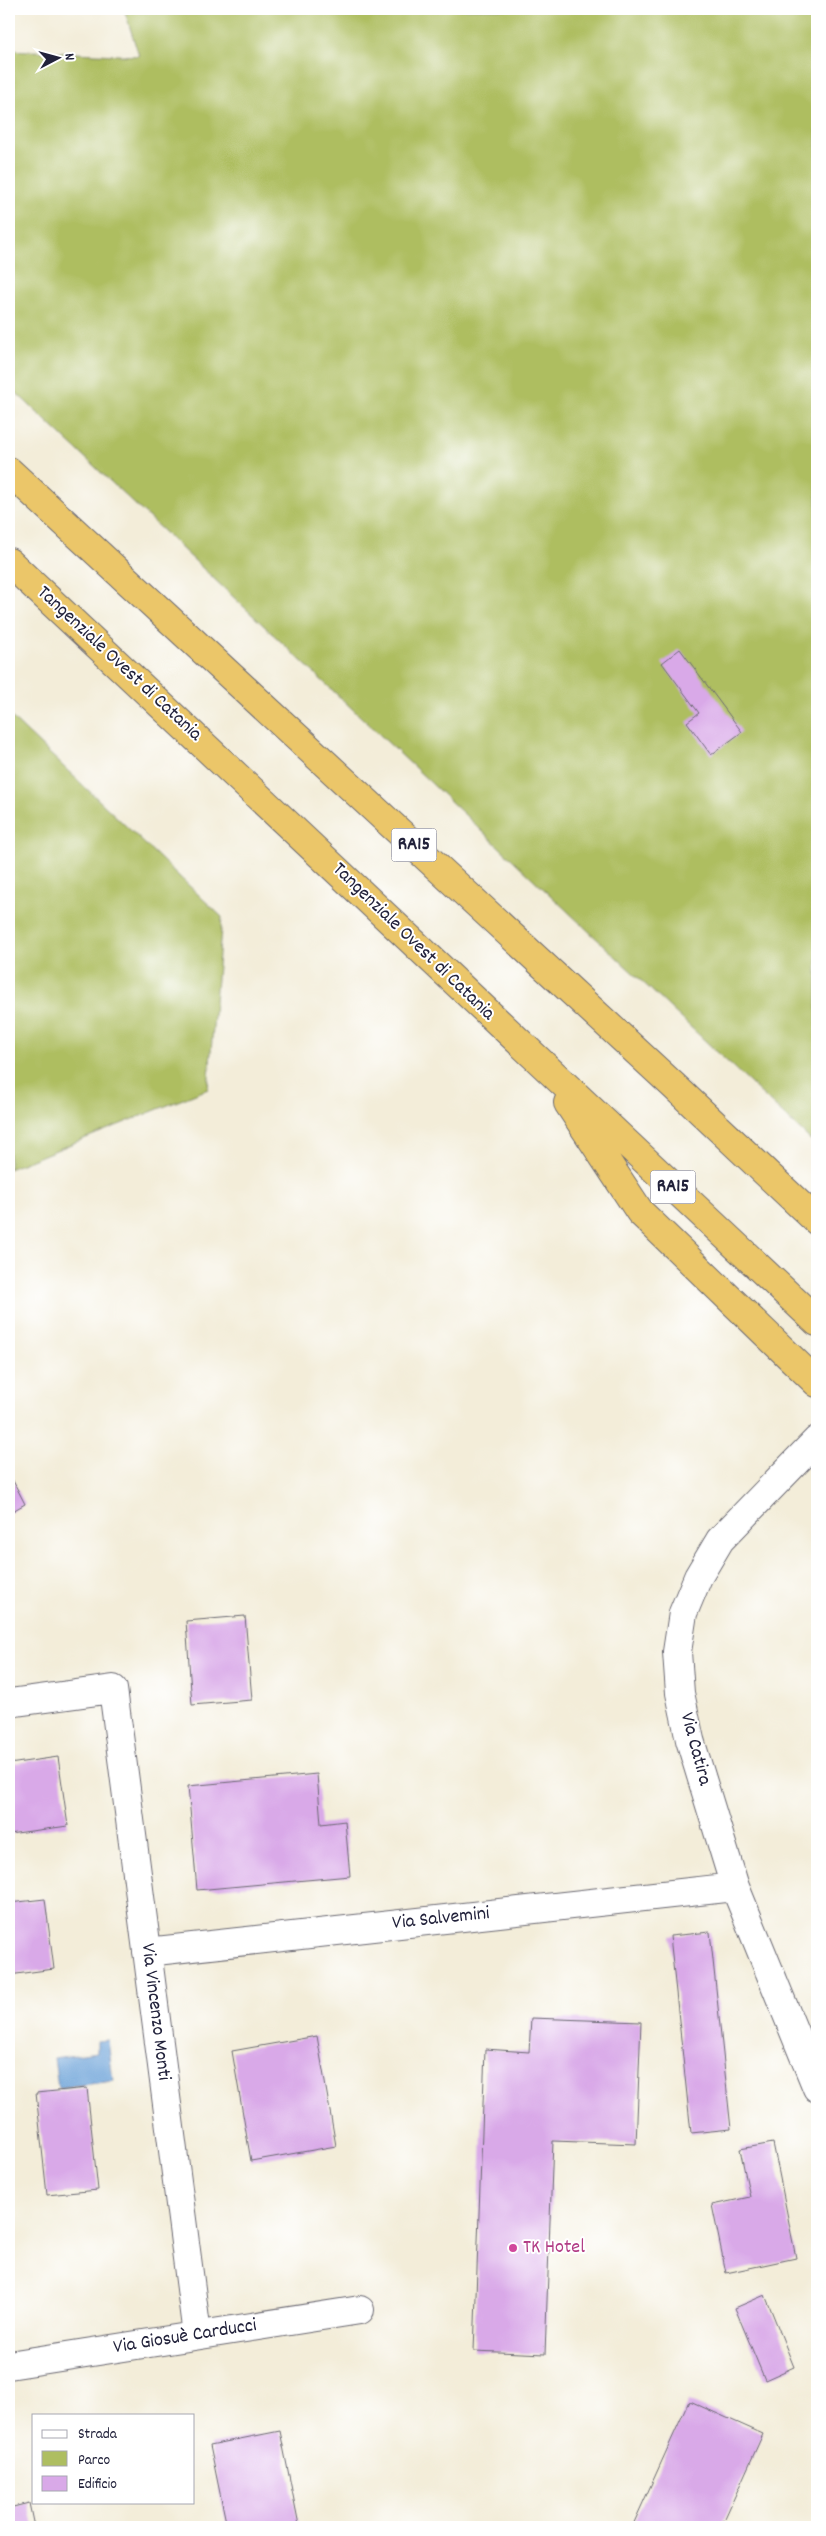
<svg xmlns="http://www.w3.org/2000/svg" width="826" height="2536" viewBox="0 0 826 2536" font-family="Dekko,sans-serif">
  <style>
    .green { fill: #aebe61; stroke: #68704e }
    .water { fill: #69a0d7; stroke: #466189 }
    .building { fill: #d9a9e8 }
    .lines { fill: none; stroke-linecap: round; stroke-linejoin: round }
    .minor-casing { stroke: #6b6972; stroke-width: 30 }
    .highway-casing { stroke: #6b6972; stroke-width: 30 }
    .minor { stroke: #fff; stroke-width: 28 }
    .highway { stroke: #ebc669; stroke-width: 28 }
    .hotel-dot { fill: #d1479c; stroke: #fff; stroke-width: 2 }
    .labels { text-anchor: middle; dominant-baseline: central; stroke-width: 4; stroke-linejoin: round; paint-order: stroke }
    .shield { fill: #fff; stroke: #646476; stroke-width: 1 }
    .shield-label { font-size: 19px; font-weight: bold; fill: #22223b }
    .street-label { font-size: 20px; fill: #22223b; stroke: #fff }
    .hotel-label { font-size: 20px; fill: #b23c85; stroke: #fff; text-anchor: start }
  </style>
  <rect width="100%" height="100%" fill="#fff"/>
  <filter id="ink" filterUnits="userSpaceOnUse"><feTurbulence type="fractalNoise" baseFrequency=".02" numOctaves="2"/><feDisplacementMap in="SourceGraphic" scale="10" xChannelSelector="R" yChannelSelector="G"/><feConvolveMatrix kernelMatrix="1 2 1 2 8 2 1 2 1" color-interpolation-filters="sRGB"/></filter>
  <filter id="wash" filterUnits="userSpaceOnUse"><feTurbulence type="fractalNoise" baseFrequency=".0096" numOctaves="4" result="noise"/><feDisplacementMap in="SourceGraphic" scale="20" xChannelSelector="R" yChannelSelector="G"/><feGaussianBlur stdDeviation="1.12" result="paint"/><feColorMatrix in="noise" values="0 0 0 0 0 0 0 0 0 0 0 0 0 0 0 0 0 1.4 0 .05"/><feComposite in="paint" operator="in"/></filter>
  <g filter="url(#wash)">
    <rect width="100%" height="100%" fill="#f3edd9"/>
    <path class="green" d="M124 9H817V1146L9 386V50L139 56Z
      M9 715 222 917 208 1089 9 1169Z"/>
    <path class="water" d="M108 2040 113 2081 58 2088 54 2058 97 2052V2041Z"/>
    <g id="blocks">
      <path class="building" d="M680 649 742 732 711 755 687 722 699 713 662 663Z
        M9 1473 25 1504 9 1513Z
        M245 1616 252 1700 192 1705 186 1621Z
        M58 1757 68 1826 9 1834V1764Z
        M317 1774 321 1824 345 1821 350 1876 197 1890 188 1786Z
        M45 1899 54 1969 9 1975V1903Z
        M710 1932 731 2129 691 2133 670 1936Z
        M531 2018 641 2022 636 2144 553 2141 545 2354 474 2351 485 2049 529 2052Z
        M317 2036 336 2146 251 2161 232 2051Z
        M87 2088 98 2190 47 2195 36 2093Z
        M773 2143 796 2258 726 2273 712 2205 750 2197 740 2149Z
        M765 2295 794 2367 765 2380 735 2308Z
        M689 2401 763 2434 721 2527H632Z
        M280 2431 299 2525 287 2527H227L210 2445Z
        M29 2503 34 2527H9V2508Z"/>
    </g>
  </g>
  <g filter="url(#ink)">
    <use href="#blocks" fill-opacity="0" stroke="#6b6972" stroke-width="1"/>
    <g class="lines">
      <g class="minor-casing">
        <path id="minor" d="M817 1440 720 1540 698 1577 683 1613 677 1652 680 1693 690 1740 735 1887 817 2088
          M9 1703 113 1689 197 2335
          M147 1952 735 1887
          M9 2365 360 2310"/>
      </g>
      <g class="highway-casing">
        <path id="highway" d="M9 471 675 1087 817 1221
          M9 562 817 1322
          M568 1103 640 1212 817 1383"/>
      </g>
      <use href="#minor" class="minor"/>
      <use href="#highway" class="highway"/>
    </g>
  </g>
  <circle class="hotel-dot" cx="513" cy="2248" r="5"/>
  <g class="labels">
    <g class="shield">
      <rect x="391.5" y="828.5" width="45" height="33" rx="4"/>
      <rect x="650.5" y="1170.5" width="45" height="33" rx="4"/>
    </g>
    <g class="shield-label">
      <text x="414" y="845">RA15</text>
      <text x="673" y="1187">RA15</text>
    </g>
    <g class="street-label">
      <text transform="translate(119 664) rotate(43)">Tangenziale Ovest di Catania</text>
      <text transform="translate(413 942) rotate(44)">Tangenziale Ovest di Catania</text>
      <text transform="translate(695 1749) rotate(75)">Via Catira</text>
      <text transform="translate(441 1919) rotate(-6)">Via Salvemini</text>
      <text transform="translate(155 2012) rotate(83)">Via Vincenzo Monti</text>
      <text transform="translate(185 2337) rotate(-9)">Via Giosuè Carducci</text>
    </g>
    <g class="hotel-label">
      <text x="523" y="2248">TK Hotel</text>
    </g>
  </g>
  <rect width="826" height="2536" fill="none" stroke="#fff" stroke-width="30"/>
  <rect x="32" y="2414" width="162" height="90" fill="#ffffff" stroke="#a7a7b1"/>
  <rect x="42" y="2430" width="25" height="8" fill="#ffffff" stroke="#a7a7b1"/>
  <text x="78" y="2438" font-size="15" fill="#22223b">Strada</text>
  <rect x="42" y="2451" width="25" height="15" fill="#aebe61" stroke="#a7a7b1"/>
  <text x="78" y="2464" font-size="15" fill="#22223b">Parco</text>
  <rect x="42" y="2476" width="25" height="15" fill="#d9a9e8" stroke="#a7a7b1"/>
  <text x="78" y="2488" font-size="15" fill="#22223b">Edificio</text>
  <g transform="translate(58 58) rotate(84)" stroke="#ffffff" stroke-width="4" paint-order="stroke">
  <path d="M0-4L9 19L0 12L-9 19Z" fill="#22223b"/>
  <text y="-8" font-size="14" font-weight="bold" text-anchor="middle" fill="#22223b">N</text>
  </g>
</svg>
